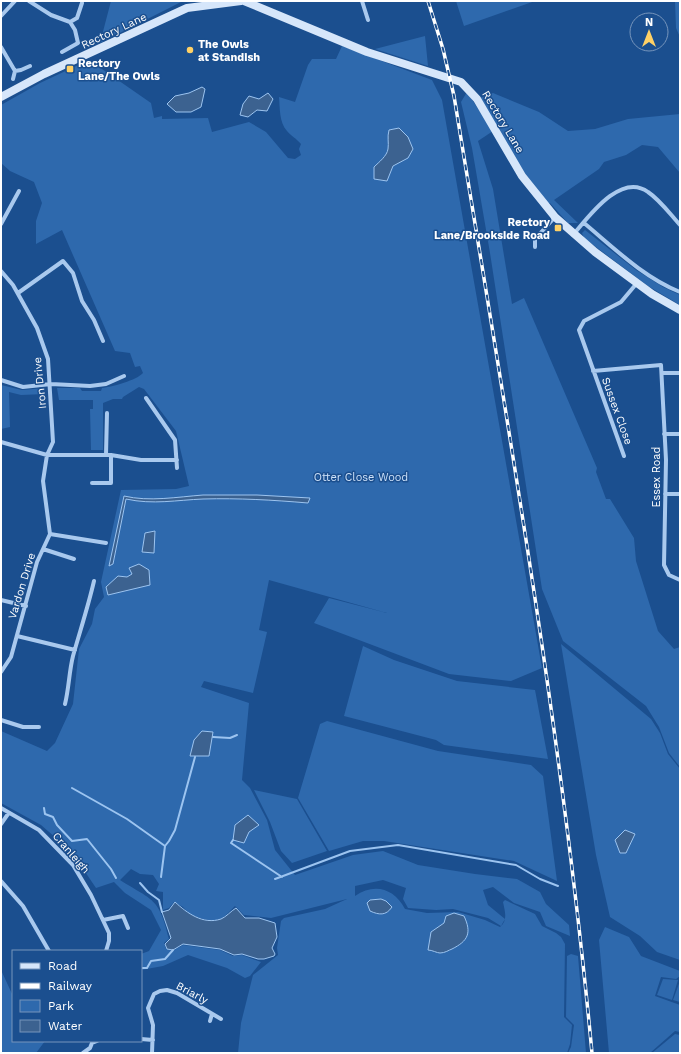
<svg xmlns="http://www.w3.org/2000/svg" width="681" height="1054" viewBox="0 0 681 1054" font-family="'Work Sans',sans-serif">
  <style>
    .green { fill: #2e69ad }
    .water { fill: #3c6290; stroke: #9cc4f0 }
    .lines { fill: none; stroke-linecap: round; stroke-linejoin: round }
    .stream { stroke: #9cc4f0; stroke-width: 2 }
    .street { stroke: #a9c9ee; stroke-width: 4 }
    .secondary { stroke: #d6e6fa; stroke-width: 8 }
    .rail-casing { stroke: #fff; stroke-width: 3.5 }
    .rail { stroke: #1b4f8f; stroke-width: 2; stroke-dasharray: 6; stroke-linecap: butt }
    .poi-dot { fill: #ffd166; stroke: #1b4f8f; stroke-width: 1.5 }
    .labels { text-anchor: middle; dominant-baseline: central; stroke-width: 3; stroke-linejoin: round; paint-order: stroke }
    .street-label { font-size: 11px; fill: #fff; stroke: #1b4f8f }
    .poi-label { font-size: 11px; font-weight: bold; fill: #fff; stroke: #1b4f8f; text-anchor: start }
    .park-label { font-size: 11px; fill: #cfe3fa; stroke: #1b4f8f }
  </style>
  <rect width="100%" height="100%" fill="#1b4f8f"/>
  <path class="green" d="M111 1H183L100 43Z
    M456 1H535L464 26Z
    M675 1H680V37L676 28Z
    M425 36 428 66 375 49Z
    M342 46 432 80 442 100 542 668 511 681 449 674 314 623 329 598 387 613 269 580 259 630 267 632 253 693 204 681 201 687 249 703 242 780 250 788 267 820 275 850 295 875 353 855 383 851 418 865 475 874 517 879 540 892 546 904 569 925 570 936 546 926 540 912 514 903 493 887 483 890 488 905 505 919 501 926 488 918 453 909 436 910 408 908 403 899 406 888 383 880 355 886V896C374 883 394 888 405 909L427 913 458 912 485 920 500 927C508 920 505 912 503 902L505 900 535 914 542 926 556 933 561 937 565 944 564 1017 572 1025 570 1044 567 1053H238L241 1023 253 975 278 955 277 948 281 921 284 918 325 909 347 899 271 918 244 915 235 906 222 919 212 921 191 916 183 907 174 902 169 908 163 910V892L156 891 159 884 153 875 140 874 131 869 120 880C153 901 159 897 169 939L164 943 166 949 174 950 183 945 220 950 233 956 242 955 261 962 250 976 245 978 227 968 188 955 163 966 141 970V954L149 951 161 930 151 910 125 893 114 882 96 888 71 851 41 825 1 803V731L47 751 55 743 73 704 79 649 92 624 95 609 104 597 101 582 121 490 176 489 189 486 176 431 144 389 139 387 123 397 122 399H113L103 403V450H91L90 409H93V400H59L57 388H80L82 391H101L102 388C112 387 137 380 143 373L140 366 135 367 130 353 115 351 62 230 36 244V221L42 203 34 182 10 171 1 163V105L40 83 89 60 151 103 154 118 162 116V119L208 118 212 132 249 122 266 132 288 158 295 159 301 155 299 149 301 144C296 138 291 136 287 131 279 122 280 108 279 97L295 102 308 65 312 59H336Z
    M467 92 493 131 478 141 493 189 512 304 524 298 597 468 596 472 606 499H610L634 538 636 561 658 631 674 649 680 647V767L669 753 659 727 646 706 563 641 542 589 490 253 472 148 461 102Z
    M493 93 539 112 568 131 595 129 628 119 680 114V173L658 147 642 145 626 155 604 162 599 169 554 200 578 223H568L550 203 545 205 522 176 507 142 477 99Z
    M585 230 636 270 663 287 680 295V305L648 286 584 238 582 233Z
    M1 385 22 390 45 388V394L21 395 9 392 10 427 1 429Z
    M561 644 651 719 660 733 668 754 680 769V960L657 952 640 936 610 917 596 855Z
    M363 646 394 660 457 681 535 690 548 759 444 745 436 740 344 716Z
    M327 721 438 751 531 765 543 776 557 881 514 861 384 841H363L329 851 298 798 320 724Z
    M254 790 297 799 327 851 292 863 281 851 270 822Z
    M605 927 629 937 641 956 680 971V976L676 979 661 977 655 996 680 1005V1032L675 1031 650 1053H609L599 940Z
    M571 954 578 956 586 1053H568L571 1047 574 1025 566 1017 567 956Z
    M1 970 13 996V1041H45L36 1053H1Z
    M663 979 678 980 672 1000 657 995Z
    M680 981V1002L673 1000Z
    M675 1034 680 1035V1053H652Z"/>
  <path class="water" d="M202 87 205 89 201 107 191 112H176L167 104 175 96 189 93Z
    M268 93 273 99 267 111 257 110 248 117 240 115 243 104 249 96 259 99Z
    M399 128 408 137 413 149 408 158 393 166 387 181 374 179V167C379 162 387 156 388 149 389 143 387 137 389 130Z
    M203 495H257L310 498 308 503C273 500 239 498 203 499 177 500 153 505 126 499L113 564 109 566 124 496C149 502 177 497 203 495Z
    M155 531 154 553 142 552 145 533Z
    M139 564 149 570 150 585 108 595 106 587 118 576 127 577 132 574 129 568Z
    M202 731 213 732 209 756H190L194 740Z
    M248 815 259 825 249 832 244 843 233 840 235 825Z
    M625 830 635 834 626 853H620L615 840Z
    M381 899 386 901 392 907C386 916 379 915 370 911L367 903 370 900Z
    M175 902C187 913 203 925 221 919 226 917 231 911 236 908L245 918H259L275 923 277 937 272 948 275 954 274 956 264 959H258L242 954 234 955 220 949 183 944 173 950 167 949 165 944 171 938 162 912 169 910Z
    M454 913 464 916C472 933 468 941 452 949 449 950 445 953 440 953 437 953 432 950 428 950L431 932 444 923 446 916Z"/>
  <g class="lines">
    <path class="stream" d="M213 737 230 738 237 735
      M72 788 127 819 165 846 161 877
      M44 808 45 814 53 817 57 825 72 841 87 839 111 869 116 878
      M233 840 231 843 282 877
      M165 846 169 841 175 830 195 757
      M275 879 350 851 398 845 516 865 540 879 558 886
      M140 883 148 892 159 900 162 912
      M141 968H147L151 961 165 959 173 950"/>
    <path class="street" d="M29 1 51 15 70 22 77 18 82 3
      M362 1 368 20
      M1 16 15 1
      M1 47 15 71 13 79
      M62 52 78 43 75 30 70 22
      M15 71 21 70 30 66
      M584 223C614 248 643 277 680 292
      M1 224 19 191
      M573 235C589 216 621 172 648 192 660 200 670 214 680 225
      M529 236 535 239
      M535 247V239L555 217
      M1 271 13 285 37 328 48 359 53 442 47 455 43 481 50 534 37 562 11 657 1 672
      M18 293 63 261 73 273 82 301 94 320 103 341
      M593 371 661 365 666 460 664 565 669 575 680 580
      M662 373H680
      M1 380 23 387 51 384 90 386 106 384 124 376
      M146 398 175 440 177 468
      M664 434H680
      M1 442 47 455H111L141 460H177
      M106 455 107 413
      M624 456 579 330 584 321 621 302 637 283
      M92 483H111V455
      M665 494H680
      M50 534 106 543
      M43 549 74 559
      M1 600 26 606
      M17 636 75 650
      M65 704C69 688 69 672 73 656 80 631 88 607 94 581
      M1 720 23 727H39
      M1 808 39 830 73 865 91 895 109 933V941L106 951
      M1 824 8 814
      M1 881 23 906 49 951
      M103 920 123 916 128 928
      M210 1021 212 1014
      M141 1039 153 1040
      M83 1053 90 1048 92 1043 97 1041
      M152 1053 153 1025 148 1008 154 994 160 991 167 990 177 993 221 1019"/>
    <path class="secondary" d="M244 1 367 52 461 82 477 99 522 176 555 217 595 252 652 294 680 310
      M1 97 44 74 187 8 241 1"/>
    <g class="rail-casing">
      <path id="rail" d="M428 1 443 49 454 96C506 414 562 732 592 1053"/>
    </g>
    <use href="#rail" class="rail"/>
  </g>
  <g class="poi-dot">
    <circle cx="190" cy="50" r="4"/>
    <rect x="66" y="65" width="8" height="8" rx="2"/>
    <rect x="554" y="224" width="8" height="8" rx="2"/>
  </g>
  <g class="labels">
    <g class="street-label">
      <text transform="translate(114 31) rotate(-25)">Rectory Lane</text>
      <text transform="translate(503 122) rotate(59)">Rectory Lane</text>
      <text transform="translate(40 383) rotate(-96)">Iron Drive</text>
      <text transform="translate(617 411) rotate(70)">Sussex Close</text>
      <text transform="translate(656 477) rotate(-90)">Essex Road</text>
      <text transform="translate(22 586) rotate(-73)">Vardon Drive</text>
      <text transform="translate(71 853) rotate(49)">Cranleigh</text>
      <text transform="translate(192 993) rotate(28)">Briarly</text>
    </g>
    <g class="poi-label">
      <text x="198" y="44">The Owls<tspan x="198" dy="13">at Standish</tspan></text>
      <text x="78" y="63">Rectory<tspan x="78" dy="13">Lane/The Owls</tspan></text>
      <text x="550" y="222" text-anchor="end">Rectory<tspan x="550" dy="13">Lane/Brookside Road</tspan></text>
    </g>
    <g class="park-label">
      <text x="361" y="477">Otter Close Wood</text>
    </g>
  </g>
  <rect width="681" height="1054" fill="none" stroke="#ffffff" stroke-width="4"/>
  <rect x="12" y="950" width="130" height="92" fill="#1b4f8f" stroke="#7695bc"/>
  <rect x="20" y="963" width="20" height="6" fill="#d6e6fa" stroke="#7695bc"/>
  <text x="48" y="970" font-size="12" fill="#ffffff">Road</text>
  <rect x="20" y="983" width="20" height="6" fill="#ffffff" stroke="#7695bc"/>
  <text x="48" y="990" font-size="12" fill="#ffffff">Railway</text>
  <rect x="20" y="1000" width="20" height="12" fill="#2e69ad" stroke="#7695bc"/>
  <text x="48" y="1010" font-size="12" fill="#ffffff">Park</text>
  <rect x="20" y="1020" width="20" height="12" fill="#3c6290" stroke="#7695bc"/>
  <text x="48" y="1030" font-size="12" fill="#ffffff">Water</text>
  <g transform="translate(649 32)"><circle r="19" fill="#1b4f8f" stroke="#7695bc"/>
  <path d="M0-3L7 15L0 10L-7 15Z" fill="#ffd166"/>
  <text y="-6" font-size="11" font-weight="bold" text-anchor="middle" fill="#ffffff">N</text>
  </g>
</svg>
